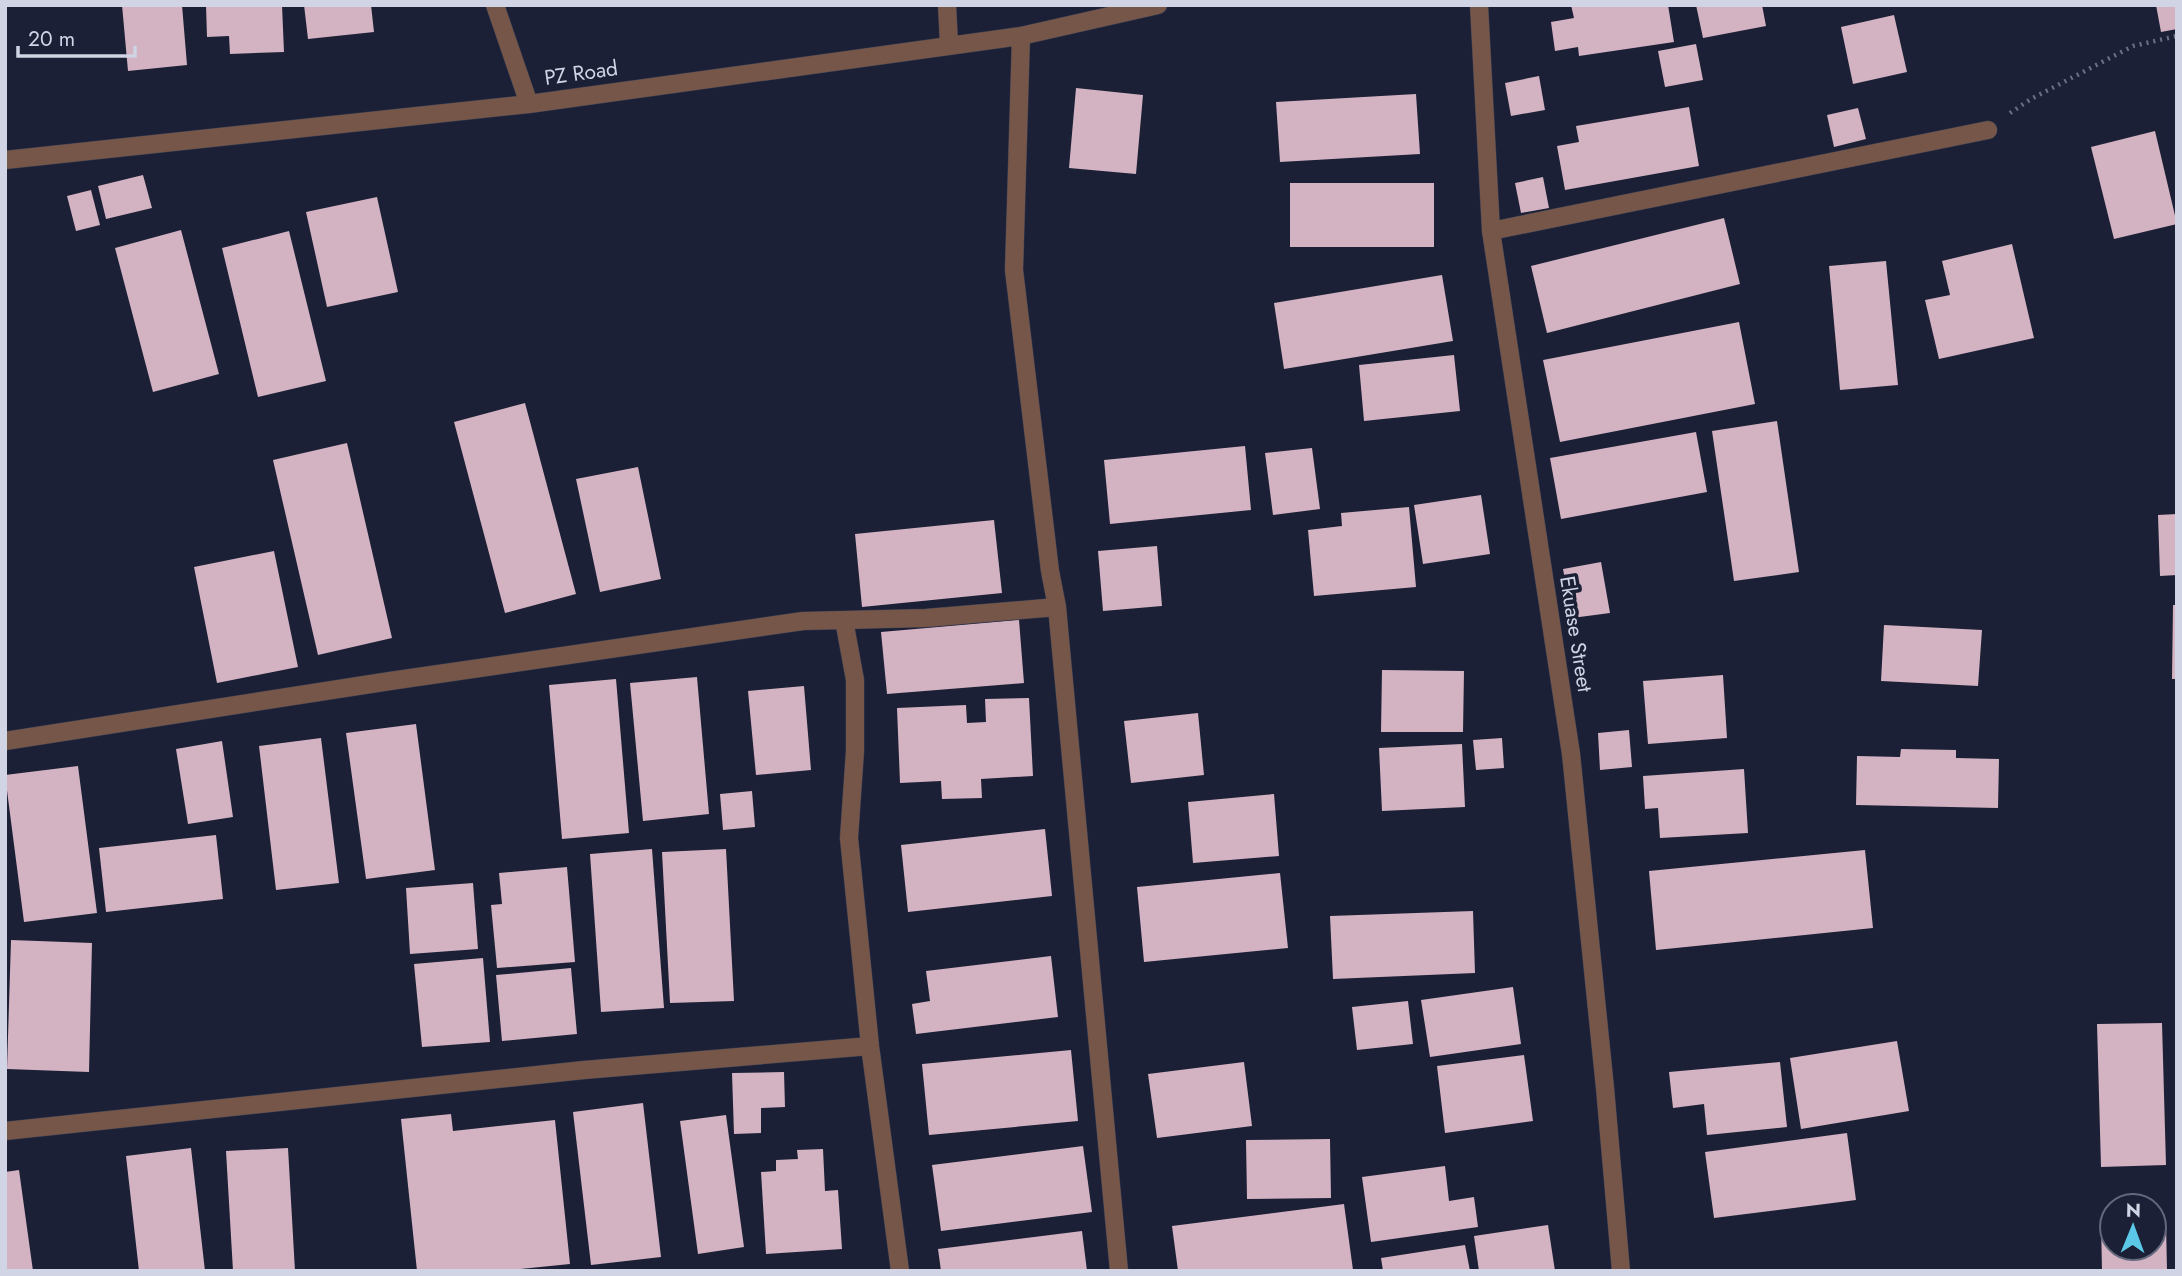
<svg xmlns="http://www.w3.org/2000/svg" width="2182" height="1276" viewBox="0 0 2182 1276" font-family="Jost,sans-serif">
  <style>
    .building { fill: #d3b2c2 }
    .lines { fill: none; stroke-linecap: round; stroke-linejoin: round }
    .street-casing { stroke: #383d52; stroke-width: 19 }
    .path { stroke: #6b7083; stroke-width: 4.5; stroke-dasharray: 2 5; stroke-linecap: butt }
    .street { stroke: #765648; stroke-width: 18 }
    .labels { text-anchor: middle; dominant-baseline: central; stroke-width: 7; stroke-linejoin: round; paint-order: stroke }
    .street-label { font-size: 21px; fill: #d0d4e4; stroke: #1b2036 }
  </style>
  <rect width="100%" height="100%" fill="#1b2036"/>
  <path class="building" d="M122 5H182L187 65 128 71Z
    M206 5H282L284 52 230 54 229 36 207 37Z
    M304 5H371L374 32 308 39Z
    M1571 5H1668L1674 42 1579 56 1578 47 1555 51 1551 22 1574 18Z
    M1696 5H1762L1766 26 1703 38Z
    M2156 5H2177V29L2161 32Z
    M1894 15 1907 72 1853 84 1841 27Z
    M1696 44 1703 80 1665 87 1658 51Z
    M1539 76 1545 110 1511 116 1505 83Z
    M1076 88 1143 95 1136 174 1069 168Z
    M1416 94 1420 154 1280 162 1276 102Z
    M1689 107 1699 166 1565 190 1557 146 1579 142 1576 126Z
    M1858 108 1866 139 1834 147 1827 115Z
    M2155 131 2177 224 2114 239 2091 147Z
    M143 175 152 208 106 219 98 186Z
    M1543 177 1549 208 1521 213 1515 183Z
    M1290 183H1434V247H1290Z
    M91 190 100 225 76 231 67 196Z
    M377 197 398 292 327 307 306 212Z
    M1724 218 1740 284 1547 333 1531 266Z
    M181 230 219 374 153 392 115 248Z
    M289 231 326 381 258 397 222 248Z
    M2012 244 2034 338 1939 359 1925 300 1950 295 1942 261Z
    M1886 261 1898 385 1840 390 1829 266Z
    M1442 275 1453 341 1284 369 1274 303Z
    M1739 322 1755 404 1560 442 1543 360Z
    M1454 355 1460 411 1364 421 1359 365Z
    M525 403 576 594 505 613 454 422Z
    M1777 421 1799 572 1734 581 1712 431Z
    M1696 432 1707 492 1561 519 1550 458Z
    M347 443 392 638 318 655 273 460Z
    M1245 446 1251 510 1110 524 1104 460Z
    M1312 448 1320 509 1273 515 1265 453Z
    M638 467 661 579 600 592 576 479Z
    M1481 495 1490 554 1423 564 1414 505Z
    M1409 507 1416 587 1314 596 1308 530 1342 526 1341 513Z
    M2177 514V575L2160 576 2158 515Z
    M994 520 1002 593 862 607 855 534Z
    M1157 546 1162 606 1103 611 1098 551Z
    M274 551 298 667 217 683 194 567Z
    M1601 562 1610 613 1572 618 1563 569Z
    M2173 605H2177V679H2172Z
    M1019 620 1024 683 887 694 881 632Z
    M1884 625 1982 630 1978 686 1881 681Z
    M1382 670 1464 671 1463 732H1381Z
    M1723 675 1727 738 1648 744 1643 681Z
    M697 677 709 814 643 821 630 683Z
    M616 679 629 833 562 839 549 685Z
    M804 686 811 770 756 775 748 691Z
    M1029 698 1033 776 981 779 982 798 942 799 941 781 900 783 897 708 966 705 967 723 986 722 985 699Z
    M1198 713 1204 775 1131 783 1124 721Z
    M416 724 435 870 366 879 346 733Z
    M1629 730 1632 767 1600 770 1598 733Z
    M321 738 339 883 276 890 259 746Z
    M1502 738 1504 768 1476 770 1473 740Z
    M222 741 233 817 188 824 176 749Z
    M1462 744 1465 807 1382 811 1379 748Z
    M1901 749 1956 750V758L1999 759 1998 808 1856 805 1857 756 1900 757Z
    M78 766 97 913 24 922 5 775Z
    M1744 769 1748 833 1660 838 1658 808 1645 809 1643 776Z
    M752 791 755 827 723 830 720 794Z
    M1274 794 1279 856 1193 863 1188 802Z
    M1045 829 1052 896 908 912 901 845Z
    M216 835 223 899 106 912 99 848Z
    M652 849 664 1008 601 1012 590 854Z
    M726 849 734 1001 670 1003 662 852Z
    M1865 850 1873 928 1656 950 1649 871Z
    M567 867 575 962 497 968 491 905 502 904 499 873Z
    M1280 873 1288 948 1144 962 1137 887Z
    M473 883 478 949 410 954 406 888Z
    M1473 911 1475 973 1333 979 1330 916Z
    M11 940 92 943 89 1072 7 1069Z
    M1051 956 1058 1017 916 1034 912 1004 930 1001 926 971Z
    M483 958 490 1042 422 1047 414 964Z
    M571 968 577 1034 502 1041 496 975Z
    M1513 987 1521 1044 1430 1057 1421 1000Z
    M1408 1001 1413 1044 1357 1050 1352 1007Z
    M2162 1023 2166 1165 2101 1167 2097 1024Z
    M1897 1041 1909 1111 1801 1129 1790 1058Z
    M1071 1050 1078 1121 929 1135 922 1064Z
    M1524 1055 1533 1121 1445 1133 1437 1066Z
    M1244 1062 1252 1126 1157 1138 1148 1074Z
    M1780 1062 1787 1127 1707 1135 1704 1104 1673 1108 1669 1072Z
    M784 1072 785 1107 761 1108V1133L734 1134 732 1073Z
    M643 1103 661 1257 591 1265 573 1112Z
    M451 1114 453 1131 555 1120 570 1264 501 1271H417L401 1119Z
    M726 1115 744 1247 698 1254 680 1121Z
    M1847 1133 1856 1200 1714 1218 1705 1152Z
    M1330 1139 1331 1198 1247 1199 1246 1140Z
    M1083 1146 1092 1212 941 1231 932 1165Z
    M191 1148 205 1271H139L126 1156Z
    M288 1148 295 1271H233L226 1151Z
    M823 1149 825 1191 838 1190 842 1249 766 1254 761 1172 776 1171V1160L798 1159 797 1150Z
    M1445 1166 1449 1201 1474 1197 1478 1227 1371 1242 1362 1177Z
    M19 1170 33 1271H5V1172Z
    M1344 1204 1353 1270 1178 1271 1172 1226Z
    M2101 1221 2112 1222V1248H2154V1222H2166L2167 1271H2102Z
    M1548 1225 1555 1271H1479L1474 1236Z
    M1082 1231 1087 1271H941L938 1249Z
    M1465 1245 1470 1271H1383L1381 1258Z"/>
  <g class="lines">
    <g class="street-casing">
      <path id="street" d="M495 5 529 104
        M947 5 949 44
        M1479 5 1491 231 1571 754 1605 1088 1621 1271
        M1021 36 1014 270 1050 571 1057 607 1119 1271
        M5 160 529 104 1021 36 1158 5
        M1491 231 1988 130
        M844 620 855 680V751L849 838 870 1046 900 1271
        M5 741 390 681 803 621 926 618 1057 607
        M5 1131 584 1070 870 1046"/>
    </g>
    <path class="path" d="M2010 113 2031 99 2133 46 2177 36"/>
    <use href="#street" class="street"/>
  </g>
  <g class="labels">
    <g class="street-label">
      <text transform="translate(581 73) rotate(-8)">PZ Road</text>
      <text transform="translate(1576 634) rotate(81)">Ekuase Street</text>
    </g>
  </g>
  <rect width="2182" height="1276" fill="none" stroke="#d0d4e4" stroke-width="14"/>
  <g transform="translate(2133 1227) rotate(1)"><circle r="33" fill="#1b2036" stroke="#63687c" stroke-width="2"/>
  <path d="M0-5L12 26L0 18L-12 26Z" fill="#5bc8e7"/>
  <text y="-10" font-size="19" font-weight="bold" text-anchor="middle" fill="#d0d4e4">N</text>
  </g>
  <path d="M18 46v10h117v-10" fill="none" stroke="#d0d4e4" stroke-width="3.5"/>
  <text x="28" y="46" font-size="21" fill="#d0d4e4" stroke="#1b2036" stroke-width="5" paint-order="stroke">20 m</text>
</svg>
